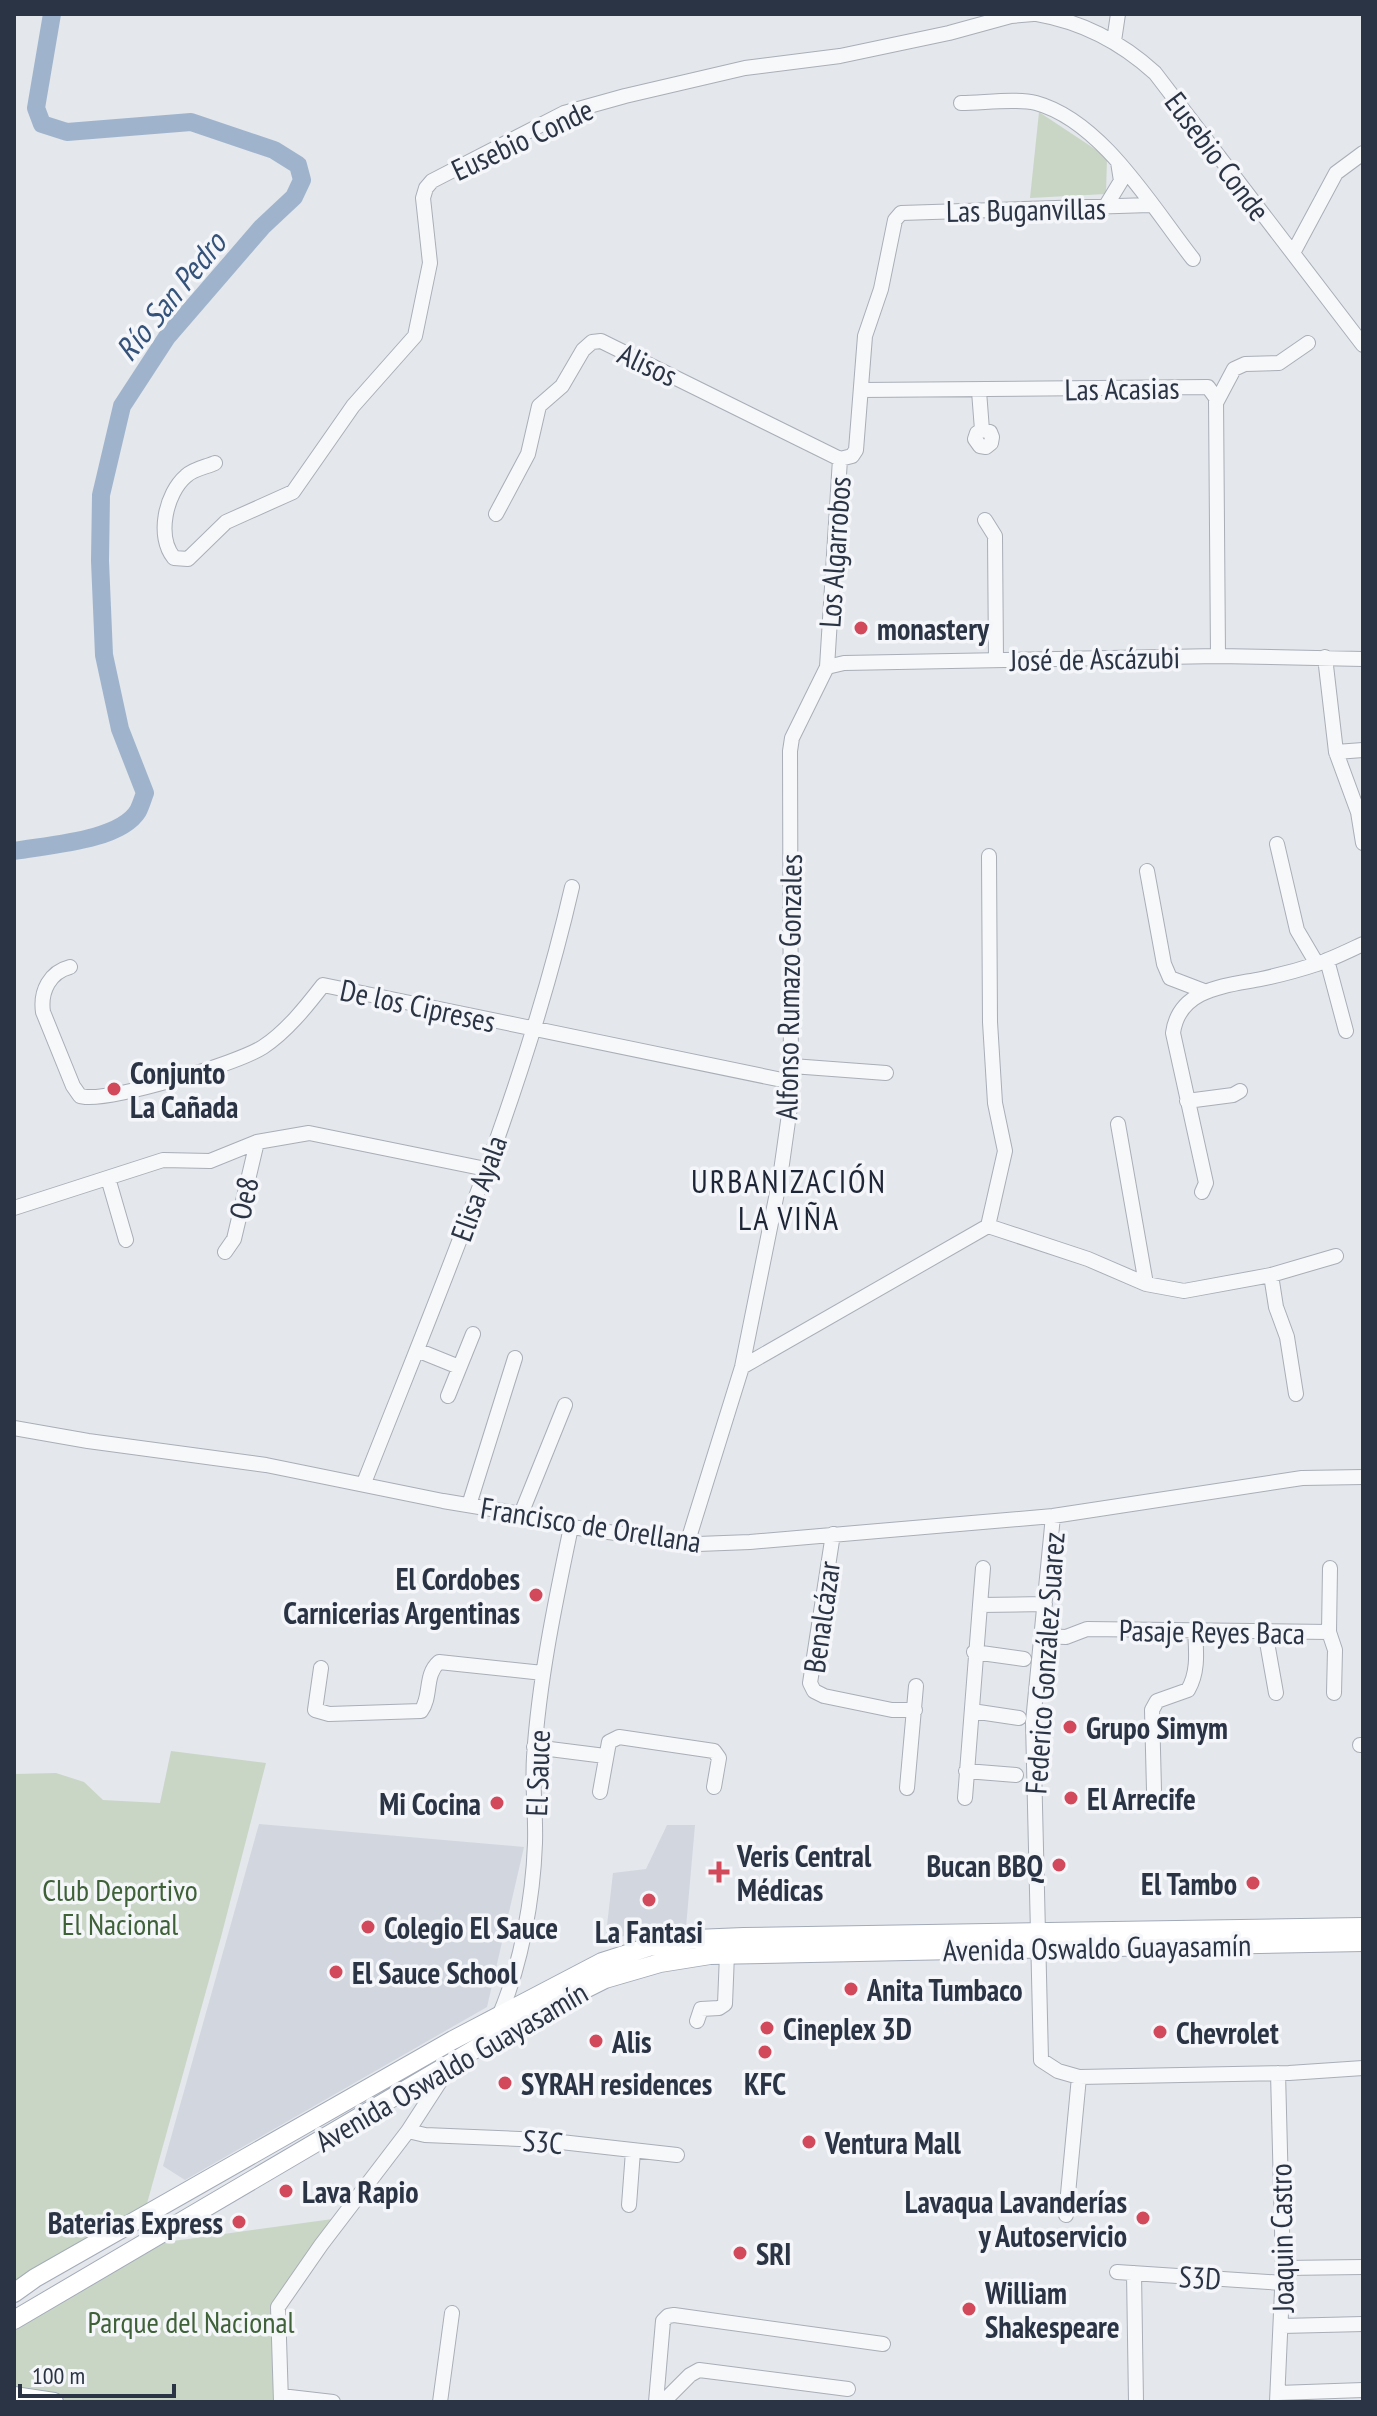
<svg xmlns="http://www.w3.org/2000/svg" width="1377" height="2416" viewBox="0 0 1377 2416" font-family="'PT Sans Narrow',sans-serif">
  <style>
    .built { fill: #d2d6de }
    .green { fill: #c9d6c5 }
    .lines { fill: none; stroke-linecap: round; stroke-linejoin: round }
    .river { stroke: #9fb4cc; stroke-width: 18 }
    .minor-casing { stroke: #a9aeb7; stroke-width: 16 }
    .major-casing { stroke: #a3abb8; stroke-width: 20 }
    .minor { stroke: #f7f8fa; stroke-width: 14 }
    .major { stroke: #fff; stroke-width: 18 }
    .poi-dot { fill: #d1495b; stroke: #f4f6f9; stroke-width: 3 }
    .labels { text-anchor: middle; dominant-baseline: central; stroke-width: 7; stroke-linejoin: round; paint-order: stroke }
    .street-label { font-size: 30px; fill: #2b3445; stroke: #f4f6f9 }
    .poi-label { font-size: 30px; font-weight: bold; fill: #2b3445; stroke: #f4f6f9; text-anchor: start }
    .park-label { font-size: 30px; fill: #3f6138; stroke: #f4f6f9 }
    .water-label { font-size: 32px; font-style: italic; fill: #34527a; stroke: #f4f6f9 }
    .neighbourhood-label { font-size: 32px; letter-spacing: 2px; fill: #1d2536; stroke: #f4f6f9 }
  </style>
  <rect width="100%" height="100%" fill="#e4e7ec"/>
  <path class="built" d="M259 1824 524 1847 487 2007 185 2180 163 2166Z
    M667 1825H695L686 1927 640 1930 605 1943 613 1873 646 1869Z"/>
  <path class="green" d="M1039 112 1107 157 1106 194 1030 198Z
    M171 1751 266 1763 221 1937 146 2207 14 2283V1774L56 1773 84 1782 103 1800 160 1803Z
    M340 2218 276 2307 280 2402H56L14 2396V2329L166 2242Z"/>
  <g class="lines">
    <path class="river" d="M14 851C47 845 120 841 138 811 141 805 143 798 145 793L120 729 104 655 100 561 101 495 122 406 167 337 262 227 294 197 302 180 298 165 274 150 191 122 67 132 42 124 36 108 52 14"/>
    <g class="minor-casing">
      <path id="minor" d="M1037 14C1083 22 1121 42 1155 73L1363 345
        M1114 41 1118 14
        M961 103C983 103 1016 98 1036 103 1102 121 1152 207 1193 259
        M1104 209 1121 181 1118 162
        M1293 253 1336 173 1363 153
        M861 390 1208 387 1216 398 1218 656
        M979 391 982 430 977 433 975 439 980 446 986 447 991 443 992 437 990 432 982 430
        M1216 403 1234 369 1245 364 1279 363 1308 343
        M840 459 852 456 856 450 865 336 881 289 895 220 901 213 1150 205
        M215 463C206 467 193 469 186 476 166 493 156 536 174 558L188 559 226 522 293 492 353 406 415 336 430 263 423 198 426 188 432 181 564 113 625 96 745 68 840 56 949 33 1011 16 1033 14
        M496 514 528 454 539 406 562 386 583 350 592 342 601 341 840 459
        M985 520 995 536 996 660
        M1325 657 1336 752 1358 812 1363 843
        M827 667 844 663 1218 656 1363 659
        M1336 752 1363 750
        M1277 844 1297 930 1317 964
        M1147 871 1164 964 1170 978 1204 991
        M1327 960 1346 1031
        M70 967C50 972 40 991 43 1012L73 1086 80 1096 86 1097C117 1099 236 1064 263 1047 286 1032 306 1007 323 985L792 1082
        M792 1066 886 1073
        M1187 1101 1233 1095 1240 1091
        M1118 1124 1146 1284
        M108 1178 126 1240
        M1202 1192 1206 1183 1173 1033C1179 988 1226 986 1261 979 1280 975 1299 970 1317 964 1332 959 1348 951 1363 944
        M14 1208 163 1160 210 1161 257 1142 309 1133 486 1169
        M988 1226 1088 1259 1146 1284 1184 1291 1271 1275 1336 1256
        M225 1252 234 1239 257 1142
        M1271 1275 1276 1307 1287 1337 1296 1394
        M417 1350 459 1367
        M742 1367 988 1226 1005 1151 995 1103 990 1022 989 856
        M448 1396 473 1334
        M14 1428 88 1441 266 1465 443 1501 521 1514 571 1527 698 1544 750 1542 1053 1516 1302 1478 1363 1477
        M364 1483C441 1287 525 1092 572 887
        M469 1505 515 1358
        M521 1514 565 1405
        M1053 1516 1033 1722 1041 2060 1058 2071 1079 2077 1289 2073 1363 2068
        M833 1534 810 1683 814 1691 824 1696 892 1710H915
        M687 1544 742 1367 780 1178 791 1100 790 751 792 738 827 667 840 459
        M980 1605 983 1568
        M1265 1631 1276 1693
        M1329 1632 1330 1568
        M1043 1636 1066 1637 1087 1629 1329 1632 1335 1650 1334 1693
        M974 1652 1024 1659
        M321 1668 315 1710 329 1714 421 1711C432 1696 424 1675 439 1662L543 1673
        M972 1711 1019 1718
        M1360 1745H1363
        M534 1747 605 1756
        M966 1771 1016 1775
        M907 1788 916 1686
        M1154 1790 1152 1710 1157 1701 1188 1690C1199 1671 1196 1650 1195 1629
        M600 1792 609 1742 619 1737 714 1751 719 1758 714 1787
        M965 1798 980 1605 1045 1604
        M499 2016C521 1966 533 1899 535 1843 536 1815 532 1786 534 1757 539 1680 555 1603 571 1527
        M697 2021 701 2009 719 2008 725 2004 727 1954
        M408 2131 425 2135 543 2140 677 2155
        M629 2205 633 2151
        M1066 2215 1079 2077
        M1283 2268 1363 2267
        M1117 2272 1283 2283
        M1134 2273 1136 2402
        M1282 2326 1363 2324
        M1278 2393 1363 2390
        M281 2396 333 2402
        M281 2402 278 2307 321 2245 408 2131 452 2063
        M440 2402 452 2313
        M656 2402 663 2321 668 2316 674 2315 883 2344
        M663 2402 690 2375 699 2370 848 2389
        M1277 2402 1283 2268 1278 2073"/>
    </g>
    <g class="major-casing">
      <path id="major" d="M14 2293 35 2278 453 2040 602 1962 649 1947 695 1939 744 1937 1363 1927
        M14 2320 533 2015 605 1979 660 1963 710 1955 1363 1942
        M14 2396 54 2402"/>
    </g>
    <use href="#minor" class="minor"/>
    <use href="#major" class="major"/>
  </g>
  <g class="poi-dot">
    <circle cx="861" cy="628" r="8"/>
    <circle cx="114" cy="1089" r="8"/>
    <circle cx="536" cy="1595" r="8"/>
    <circle cx="1070" cy="1727" r="8"/>
    <circle cx="1071" cy="1798" r="8"/>
    <circle cx="497" cy="1803" r="8"/>
    <circle cx="1059" cy="1865" r="8"/>
    <path d="M715 1860h8v8h8v8h-8v8h-8v-8h-8v-8h8z"/>
    <circle cx="1253" cy="1883" r="8"/>
    <circle cx="649" cy="1900" r="8"/>
    <circle cx="368" cy="1927" r="8"/>
    <circle cx="336" cy="1972" r="8"/>
    <circle cx="851" cy="1989" r="8"/>
    <circle cx="767" cy="2028" r="8"/>
    <circle cx="1160" cy="2032" r="8"/>
    <circle cx="596" cy="2041" r="8"/>
    <circle cx="765" cy="2052" r="8"/>
    <circle cx="505" cy="2083" r="8"/>
    <circle cx="809" cy="2142" r="8"/>
    <circle cx="286" cy="2191" r="8"/>
    <circle cx="1143" cy="2218" r="8"/>
    <circle cx="239" cy="2222" r="8"/>
    <circle cx="740" cy="2253" r="8"/>
    <circle cx="969" cy="2309" r="8"/>
  </g>
  <g class="labels">
    <g class="street-label">
      <text transform="translate(522 139) rotate(-25)">Eusebio Conde</text>
      <text transform="translate(1218 156) rotate(53)">Eusebio Conde</text>
      <text transform="translate(1026 209) rotate(-1)">Las Buganvillas</text>
      <text transform="translate(648 364) rotate(25)">Alisos</text>
      <text transform="translate(1122 388) rotate(-1)">Las Acasias</text>
      <text transform="translate(834 552) rotate(-86)">Los Algarrobos</text>
      <text transform="translate(1095 658) rotate(-1)">José de Ascázubi</text>
      <text transform="translate(788 987) rotate(-89)">Alfonso Rumazo Gonzales</text>
      <text transform="translate(418 1005) rotate(12)">De los Cipreses</text>
      <text transform="translate(478 1188) rotate(-70)">Elisa Ayala</text>
      <text transform="translate(243 1198) rotate(-77)">Oe8</text>
      <text transform="translate(591 1524) rotate(9)">Francisco de Orellana</text>
      <text transform="translate(821 1617) rotate(-82)">Benalcázar</text>
      <text transform="translate(1212 1631) rotate(1)">Pasaje Reyes Baca</text>
      <text transform="translate(1044 1663) rotate(-86)">Federico González Suarez</text>
      <text transform="translate(537 1773) rotate(-88)">El Sauce</text>
      <text transform="translate(1097 1947) rotate(-1)">Avenida Oswaldo Guayasamín</text>
      <text transform="translate(451 2066) rotate(-30)">Avenida Oswaldo Guayasamín</text>
      <text transform="translate(543 2141) rotate(5)">S3C</text>
      <text transform="translate(1281 2238) rotate(-91)">Joaquin Castro</text>
      <text transform="translate(1200 2277) rotate(4)">S3D</text>
    </g>
    <g class="poi-label">
      <text x="877" y="628">monastery</text>
      <text x="130" y="1072">Conjunto<tspan x="130" dy="34">La Cañada</tspan></text>
      <text x="520" y="1578" text-anchor="end">El Cordobes<tspan x="520" dy="34">Carnicerias Argentinas</tspan></text>
      <text x="1086" y="1727">Grupo Simym</text>
      <text x="1087" y="1798">El Arrecife</text>
      <text x="481" y="1803" text-anchor="end">Mi Cocina</text>
      <text x="737" y="1855">Veris Central<tspan x="737" dy="34">Médicas</tspan></text>
      <text x="1043" y="1865" text-anchor="end">Bucan BBQ</text>
      <text x="1237" y="1883" text-anchor="end">El Tambo</text>
      <text x="384" y="1927">Colegio El Sauce</text>
      <text x="649" y="1931" text-anchor="middle">La Fantasi</text>
      <text x="352" y="1972">El Sauce School</text>
      <text x="867" y="1989">Anita Tumbaco</text>
      <text x="783" y="2028">Cineplex 3D</text>
      <text x="1176" y="2032">Chevrolet</text>
      <text x="612" y="2041">Alis</text>
      <text x="521" y="2083">SYRAH residences</text>
      <text x="765" y="2083" text-anchor="middle">KFC</text>
      <text x="825" y="2142">Ventura Mall</text>
      <text x="302" y="2191">Lava Rapio</text>
      <text x="1127" y="2201" text-anchor="end">Lavaqua Lavanderías<tspan x="1127" dy="34">y Autoservicio</tspan></text>
      <text x="223" y="2222" text-anchor="end">Baterias Express</text>
      <text x="756" y="2253">SRI</text>
      <text x="985" y="2292">William<tspan x="985" dy="34">Shakespeare</tspan></text>
    </g>
    <g class="park-label">
      <text x="120" y="1889">Club Deportivo<tspan x="120" dy="34">El Nacional</tspan></text>
      <text x="191" y="2321">Parque del Nacional</text>
    </g>
    <g class="water-label">
      <text transform="translate(170 296) rotate(-51)">Río San Pedro</text>
    </g>
    <g class="neighbourhood-label">
      <text x="789" y="1181">URBANIZACIÓN<tspan x="789" dy="37">LA VIÑA</tspan></text>
    </g>
  </g>
  <rect width="1377" height="2416" fill="none" stroke="#2b3445" stroke-width="32"/>
  <path d="M20 2384v12h154v-12" fill="none" stroke="#2b3445" stroke-width="4"/>
  <text x="32" y="2384" font-size="24" fill="#2b3445" stroke="#f4f6f9" stroke-width="6" paint-order="stroke">100 m</text>
</svg>
